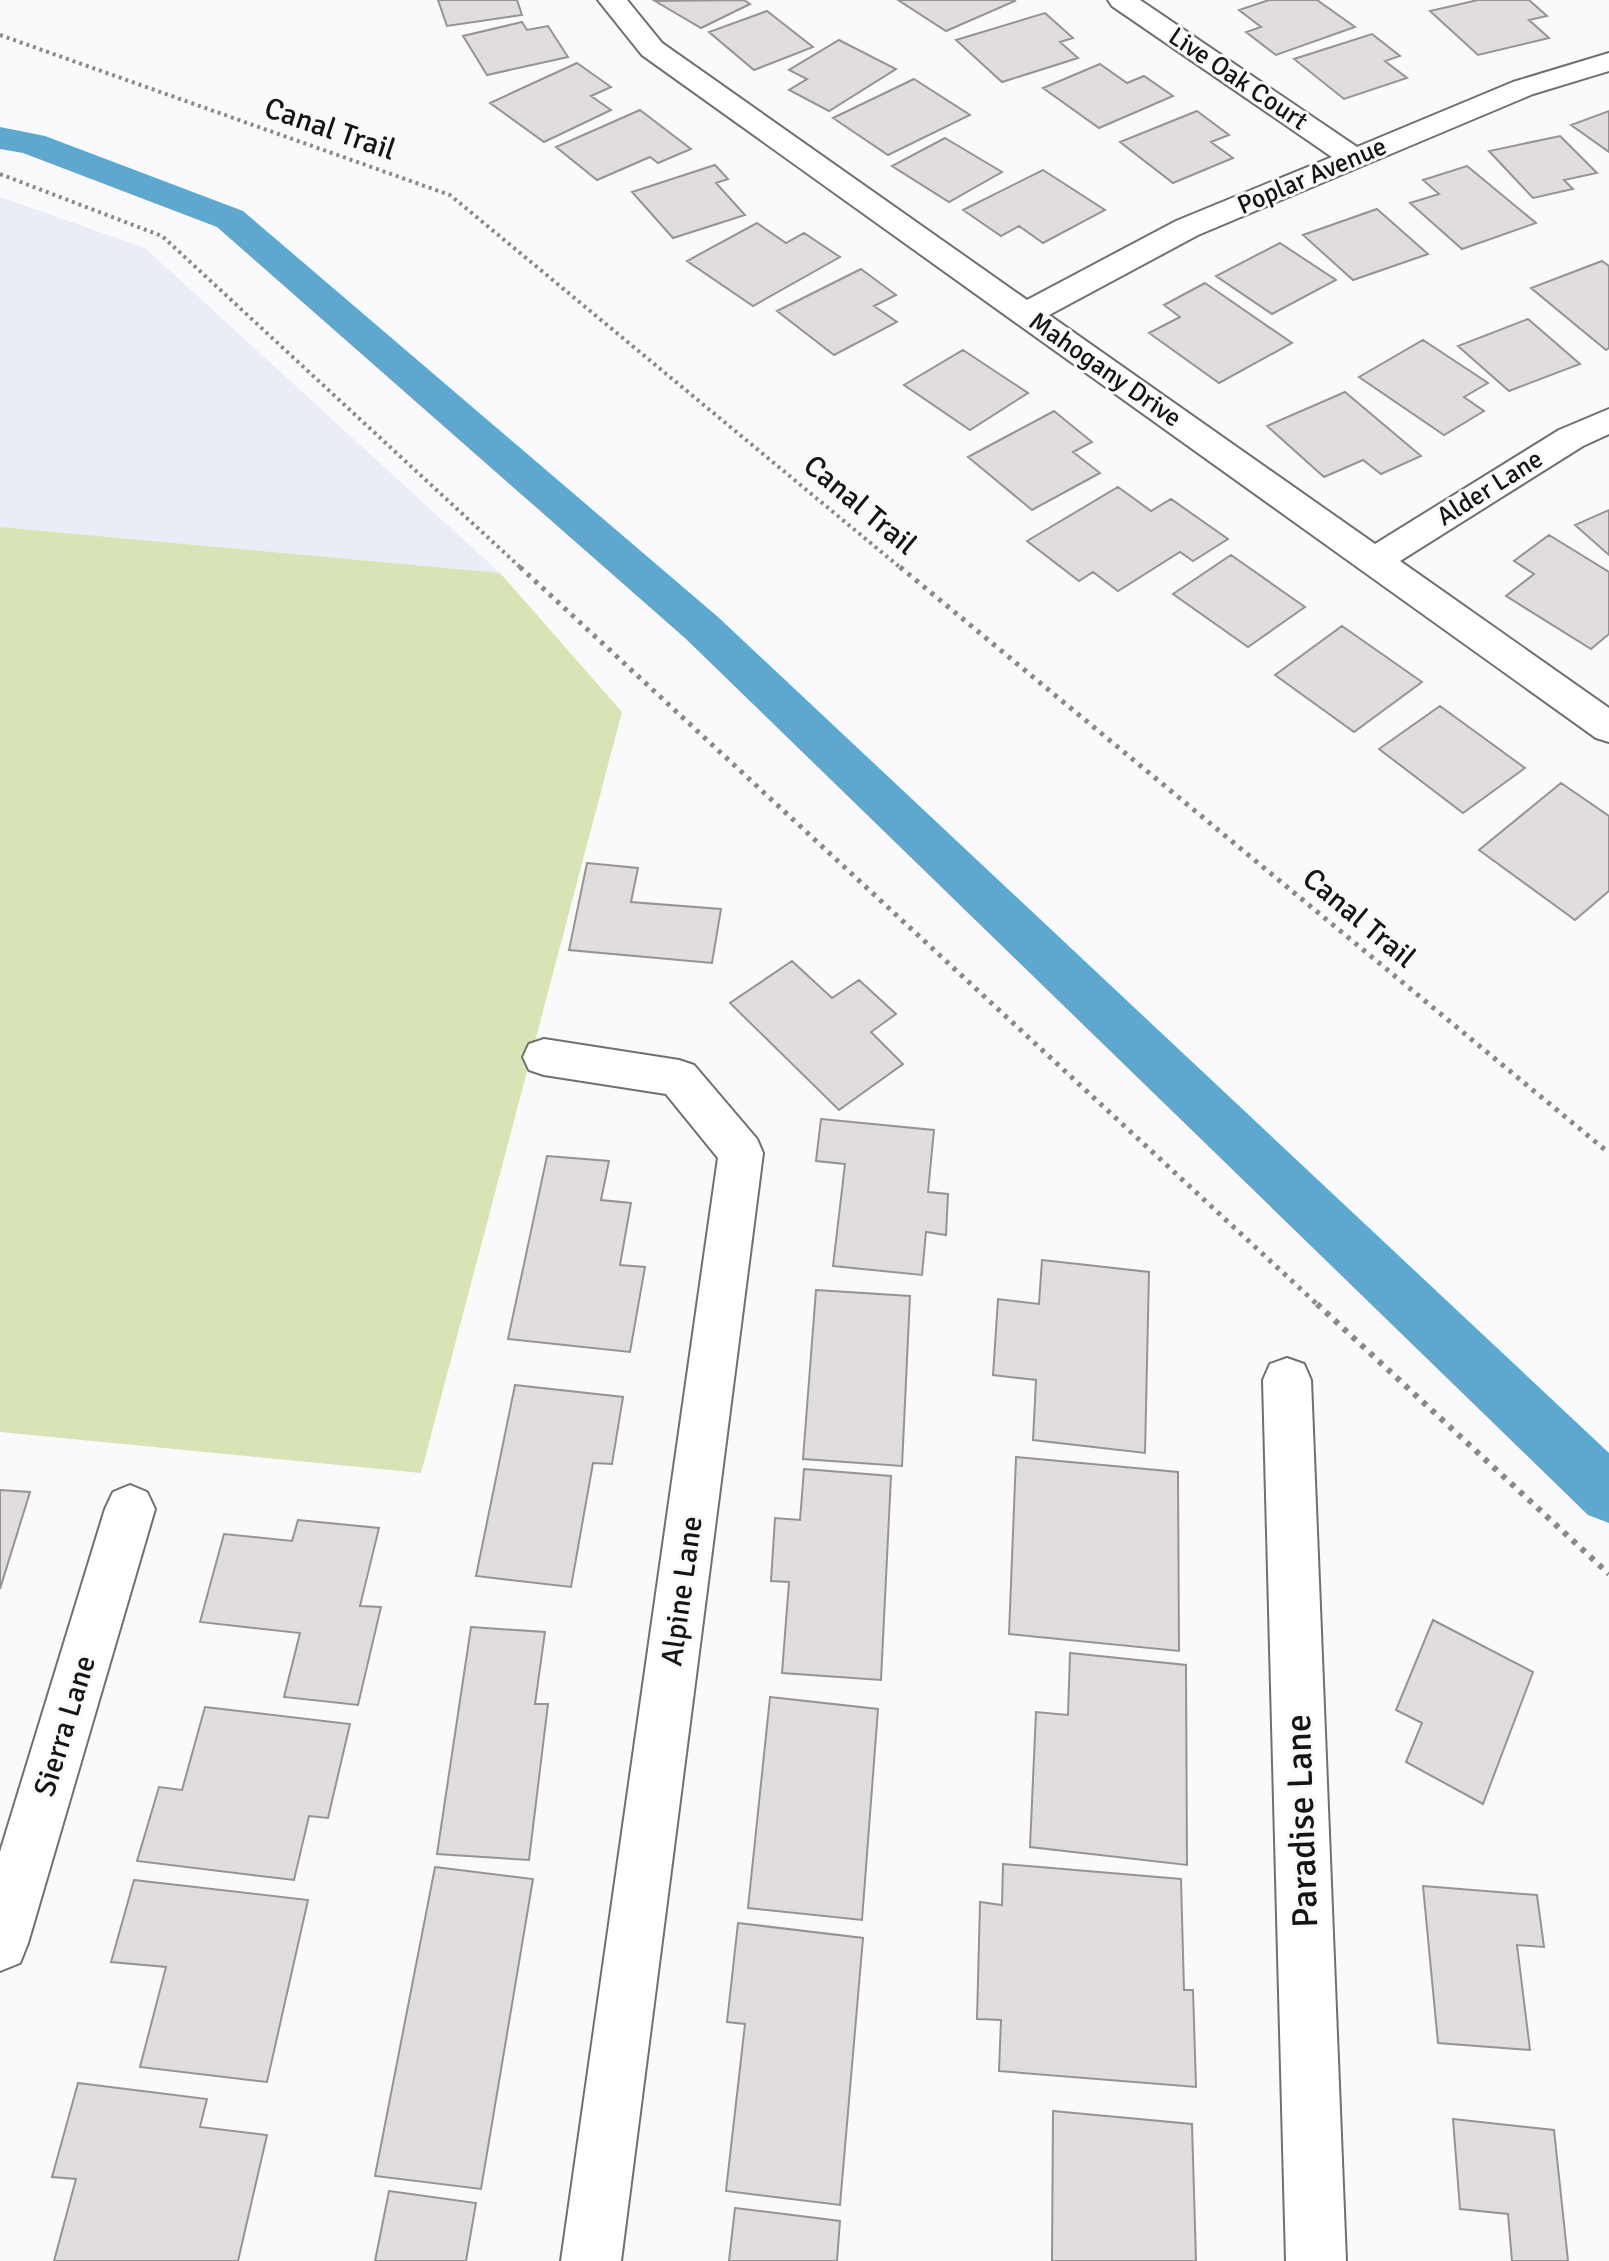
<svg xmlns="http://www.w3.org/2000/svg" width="1609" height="2261" viewBox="0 0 1609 2261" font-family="Signika,sans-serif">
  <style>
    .built { fill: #eaedf6 }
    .green { fill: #d8e4b6 }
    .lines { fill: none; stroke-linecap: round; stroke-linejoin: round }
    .canal { fill: #5ea8d0; fill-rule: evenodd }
    .building { fill: #e0dddc; stroke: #969493; stroke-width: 2 }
    .minor-casing { stroke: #707072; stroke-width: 4 }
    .path-far2 { stroke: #89898a; stroke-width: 4; stroke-dasharray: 3 4; stroke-linecap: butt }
    .path-far1 { stroke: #89898a; stroke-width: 5; stroke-dasharray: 4 6; stroke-linecap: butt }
    .path { stroke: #89898a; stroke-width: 6; stroke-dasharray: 5 7; stroke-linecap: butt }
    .minor { fill: #fff; fill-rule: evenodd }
    .labels { text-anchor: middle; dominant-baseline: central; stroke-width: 6; stroke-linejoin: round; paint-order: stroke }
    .far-street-label { font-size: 26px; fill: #141415; stroke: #fafafc }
    .street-label { font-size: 30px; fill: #141415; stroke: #fafafc }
    .near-street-label { font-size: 36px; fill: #141415; stroke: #fafafc }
  </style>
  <rect width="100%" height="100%" fill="#fafafc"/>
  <path class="built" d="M0 197 145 248 500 573 0 527Z"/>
  <path class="green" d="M0 527 500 573 622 712 421 1473 0 1432Z"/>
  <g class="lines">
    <path class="canal" d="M0 127 45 136 243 211 718 617 1609 1453V1523L1588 1515 686 639 217 227 23 153 0 149Z"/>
  </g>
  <path class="building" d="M438 0H517L522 15 447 26Z
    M744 0 750 4 701 28 655 1Z
    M898 0H1014L1015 1 946 31Z
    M1269 0H1317L1355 27 1276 55 1246 32 1261 27 1239 10Z
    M1478 0H1529L1547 16 1529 20 1549 38 1478 55 1430 11Z
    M767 11 813 47 754 70 709 32Z
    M1045 13 1073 38 1060 42 1078 58 1002 82 956 40Z
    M522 22 527 30 548 26 568 57 487 75 463 36Z
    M1372 34 1400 56 1385 61 1407 78 1344 99 1294 59Z
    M839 40 896 69 829 111 789 90 807 79 789 70Z
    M577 63 611 87 591 96 611 110 544 142 490 103Z
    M1100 64 1127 83 1144 76 1173 96 1099 128 1043 88Z
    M914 79 970 115 888 155 833 118Z
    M640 110 691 149 658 163 650 157 597 180 556 147Z
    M1197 111 1229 135 1211 142 1233 158 1173 183 1120 142Z
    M1609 111V152L1571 125Z
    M1560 136 1597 173 1564 180 1573 189 1533 198 1489 151Z
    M945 138 1002 172 949 202 892 166Z
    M715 165 728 179 716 183 745 215 673 238 632 192Z
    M1467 166 1536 223 1462 249 1410 203 1439 194 1423 180Z
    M1043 170 1105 210 1043 243 1019 226 1001 236 963 210Z
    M1377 209 1428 254 1353 280 1303 235Z
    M757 223 786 243 804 233 840 257 753 306 687 261Z
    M1280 243 1336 280 1272 314 1216 276Z
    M1602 261 1609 266V348L1606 350 1531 288Z
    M861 269 896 295 874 306 897 322 834 355 777 311Z
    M1205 283 1292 343 1219 383 1149 333 1180 317 1164 305Z
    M1528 319 1580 364 1509 391 1458 346Z
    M1423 340 1488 383 1464 397 1484 411 1444 435 1359 377Z
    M963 350 1028 393 970 430 904 385Z
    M1345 392 1421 456 1381 474 1363 460 1324 477 1267 426Z
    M1054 411 1092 442 1073 452 1100 473 1032 510 968 457Z
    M1118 487 1151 511 1171 499 1228 539 1193 561 1180 552 1118 591 1093 572 1079 581 1027 541Z
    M1609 510V555L1575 525Z
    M1549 535 1609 572V634L1591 649 1506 596 1534 574 1514 561Z
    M1231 555 1305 607 1248 647 1173 594Z
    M1342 626 1422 682 1354 732 1275 675Z
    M1440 706 1525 768 1463 813 1379 749Z
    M1561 783 1609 816V891L1575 920 1479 850Z
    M587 863 638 868 631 902 721 909 712 963 569 950Z
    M792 961 832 998 859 980 896 1014 871 1032 903 1064 839 1110 730 1003Z
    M821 1119 934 1130 928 1192 948 1194 946 1235 926 1232 922 1275 833 1266 845 1164 816 1161Z
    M547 1156 609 1161 601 1200 631 1203 620 1265 645 1267 630 1352 508 1339Z
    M1042 1260 1149 1272 1145 1453 1033 1440 1036 1380 993 1375 998 1299 1039 1304Z
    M816 1290 910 1296 902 1466 803 1459Z
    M515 1385 623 1397 612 1464 593 1463 571 1587 476 1576Z
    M1016 1457 1178 1472 1179 1651 1009 1634Z
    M804 1469 891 1476 881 1680 782 1673 789 1582 771 1581 775 1518 800 1520Z
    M0 1490 30 1492 0 1589Z
    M298 1520 379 1528 360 1606 381 1607 358 1705 284 1697 300 1633 200 1622 224 1534 292 1541Z
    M1433 1620 1533 1672 1483 1804 1406 1762 1422 1723 1396 1710Z
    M471 1627 545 1632 535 1704H548L529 1860 437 1854Z
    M1070 1653 1186 1665 1187 1865 1030 1847 1036 1712 1068 1715Z
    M770 1697 878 1709 862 1920 748 1908Z
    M205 1707 350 1724 328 1818 309 1816 294 1880 137 1861 159 1787 182 1790Z
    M1003 1864 1181 1879 1184 1990H1193L1196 2087 999 2071 1001 2020 977 2019 980 1902 1002 1905Z
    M435 1867 533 1879 481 2189 375 2176Z
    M134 1880 308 1900 267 2082 140 2067 166 1967 111 1962Z
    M1423 1886 1537 1895 1544 1947 1517 1945 1530 2050 1438 2043Z
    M738 1923 863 1938 840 2205 726 2191 745 2024 727 2022Z
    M78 2083 207 2099 200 2127 267 2135 238 2261H54L76 2179 52 2177Z
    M1053 2111 1192 2124 1196 2261H1052Z
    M1453 2119 1554 2130 1568 2261H1512L1508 2214 1460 2209Z
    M389 2191 476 2203 466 2261H375Z
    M735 2208 840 2221 837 2261H729Z"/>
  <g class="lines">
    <g class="minor-casing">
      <path id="minor" d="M598 0H627L662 43 1027 300 1176 221 1332 157 1112 6 1108 0H1140L1357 147 1513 82 1609 53V71L1533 94 1198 235 1049 315 1375 544 1559 430 1609 409V434L1583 446 1400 561 1609 708V742L1596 738 642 55Z
        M544 1039 679 1060 694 1065 757 1139 763 1153 621 2261H561L718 1158 666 1094 544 1075 529 1070 523 1057 529 1044Z
        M1287 1358 1304 1364 1311 1380 1346 2261H1286L1263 1380 1270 1364Z
        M130 1485 147 1492 155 1509 28 1943 20 1963 0 1971V1852L105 1509 113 1492Z"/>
    </g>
    <path class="path-far2" d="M0 35 450 195 902 569
      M0 174 162 236 522 569"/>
    <path class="path-far1" d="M520 567 1319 1306
      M900 567 1609 1153"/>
    <path class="path" d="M1317 1304 1609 1574"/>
    <use href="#minor" class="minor"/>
  </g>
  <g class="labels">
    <g class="far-street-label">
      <text transform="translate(1238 79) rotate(34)">Live Oak Court</text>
      <text transform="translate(1312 176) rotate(-23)">Poplar Avenue</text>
      <text transform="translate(1105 370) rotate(35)">Mahogany Drive</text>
      <text transform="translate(1490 488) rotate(-32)">Alder Lane</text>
    </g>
    <g class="street-label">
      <text transform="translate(330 129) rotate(19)">Canal Trail</text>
      <text transform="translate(860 505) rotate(40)">Canal Trail</text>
      <text transform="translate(1359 918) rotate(40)">Canal Trail</text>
      <text transform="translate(682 1591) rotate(-82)">Alpine Lane</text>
      <text transform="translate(65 1726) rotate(-73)">Sierra Lane</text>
    </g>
    <g class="near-street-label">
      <text transform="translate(1302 1821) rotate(-92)">Paradise Lane</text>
    </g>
  </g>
</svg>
